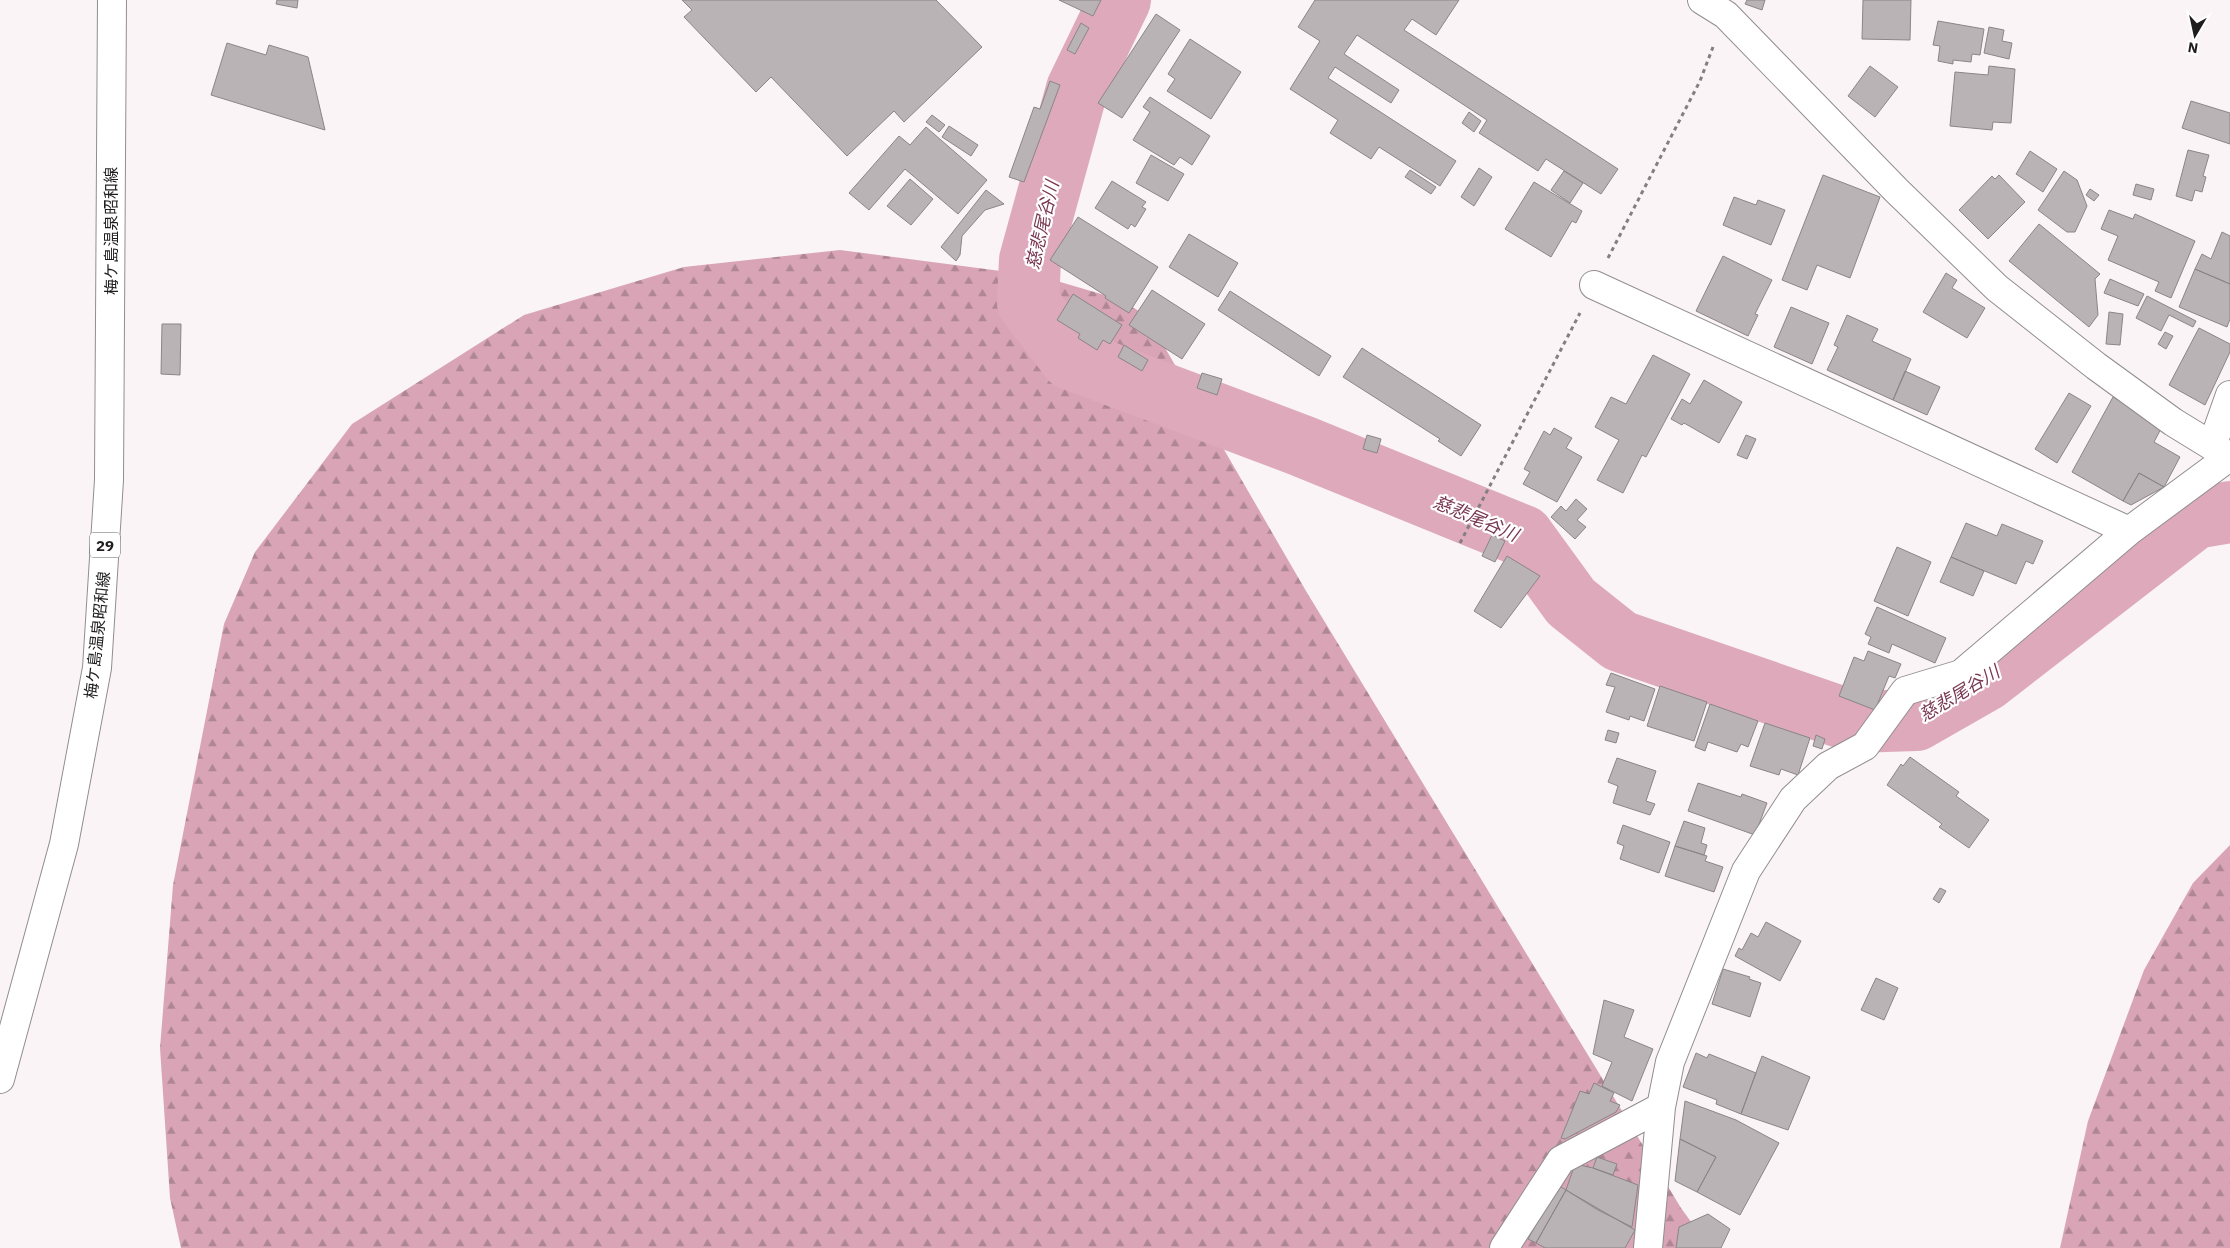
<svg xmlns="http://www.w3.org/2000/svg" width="2230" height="1248" viewBox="0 0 2230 1248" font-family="'IBM Plex Sans','Noto Sans JP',sans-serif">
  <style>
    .forest { fill: url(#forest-firs) }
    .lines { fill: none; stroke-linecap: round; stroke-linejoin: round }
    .river { stroke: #deaabb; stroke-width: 62 }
    .building { fill: #b9b3b5; stroke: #8a8586 }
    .minor-casing { stroke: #928d8f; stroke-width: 30 }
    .major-casing { stroke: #928d8f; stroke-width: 30 }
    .path { stroke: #837f80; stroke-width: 3; stroke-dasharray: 4 4; stroke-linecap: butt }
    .minor { stroke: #fff; stroke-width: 28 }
    .major { stroke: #fff; stroke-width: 28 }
    .labels { text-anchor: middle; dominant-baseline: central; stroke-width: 4.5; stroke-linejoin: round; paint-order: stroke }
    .shield { fill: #fff; stroke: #626162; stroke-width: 1 }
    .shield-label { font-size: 15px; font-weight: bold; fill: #1f1d1e }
    .street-label { font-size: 16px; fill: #1f1d1e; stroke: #fff }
    .water-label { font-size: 18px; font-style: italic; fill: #793851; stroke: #fff }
  </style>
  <defs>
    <pattern id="forest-firs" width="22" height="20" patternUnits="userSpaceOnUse" patternTransform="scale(1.25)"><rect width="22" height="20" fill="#d9a5b6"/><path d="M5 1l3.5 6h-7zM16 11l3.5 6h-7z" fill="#af8693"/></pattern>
  </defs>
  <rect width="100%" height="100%" fill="#faf4f6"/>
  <path class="forest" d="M840 250 1040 276 1118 299 1146 315 1306 591 1681 1208 1710 1248H181L170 1198 160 1048 173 885 224 624 255 552 352 424 524 315 684 267Z
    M2230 845V1248H2060L2088 1121 2144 970 2193 883Z"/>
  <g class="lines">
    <path class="river" d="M1120 0 1077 89 1030 260 1028 303 1071 359 1302 446 1523 536 1571 602 1620 641 1855 722 1916 720 1986 680 2195 518 2230 512"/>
  </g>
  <path class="building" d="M277 0H298L297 8 276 4Z
    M682 0H936L982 47 904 122 894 111 847 156 771 77 756 92 684 17 692 10Z
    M1059 0H1101L1093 16Z
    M1315 0H1459L1436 35 1412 19 1404 30 1618 169 1601 194 1546 159 1538 171 1479 133 1487 120 1357 35 1344 54 1399 90 1391 103 1335 67 1328 78 1456 161 1440 186 1379 147 1371 159 1330 133 1338 120 1290 89 1320 41 1298 27Z
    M1747 0H1765L1762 10 1745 4Z
    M1863 0H1911L1910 40 1862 39Z
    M1156 14 1180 30 1122 118 1098 103Z
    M1938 21 1984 29 1980 55 1972 54 1971 62 1953 60V64L1938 61 1940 46 1933 45Z
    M1081 23 1089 28 1075 54 1067 50Z
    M1989 27 2004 30 2002 41 2012 43 2009 59 1984 53Z
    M1190 39 1241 72 1211 119 1167 91 1175 79 1168 74Z
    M227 43 266 55 269 45 308 57 325 130 211 95Z
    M1870 66 1898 87 1875 117 1848 96Z
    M1989 66 2015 69 2011 123 1993 122 1992 130 1950 126 1955 72 1988 75Z
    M1050 81 1060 85 1024 182 1009 177 1034 107 1040 109Z
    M1150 97 1210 136 1192 165 1180 157 1174 165 1133 140 1150 112 1143 107Z
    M2191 101 2230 113V144L2182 128Z
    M1469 112 1481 121 1474 132 1462 123Z
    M932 115 945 125 939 132 926 122Z
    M949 126 978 145 971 156 942 137Z
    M926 127 987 180 958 214 905 169 869 210 849 193 899 136 910 145Z
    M2188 150 2209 155 2203 176 2206 177 2202 192 2195 190 2192 201 2176 196Z
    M2030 151 2057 169 2043 192 2016 174Z
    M1151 155 1184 174 1168 201 1136 183Z
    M1479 168 1492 177 1474 206 1461 197Z
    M1410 170 1436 187 1431 194 1405 177Z
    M1564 171 1583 183 1570 203 1551 190Z
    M2064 171 2077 180 2087 206 2075 232H2067L2038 210Z
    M1823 175 1880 197 1850 278 1817 265 1807 290 1782 280Z
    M1999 175 2025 202 1988 239 1959 210 1992 176 1995 179Z
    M910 179 933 199 911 225 887 206Z
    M1112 181 1146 202 1142 207 1146 209 1135 227 1131 224 1128 229 1095 208Z
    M1534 182 1582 211 1576 223 1572 221 1551 257 1505 229Z
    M2136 184 2154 189 2151 200 2133 195Z
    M2090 189 2099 195 2094 201 2086 195Z
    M986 190 1004 204 985 210 962 236 960 255 956 261 941 247Z
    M1734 197 1756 205 1758 200 1785 210 1771 245 1723 225Z
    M2109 210 2133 219 2135 214 2195 241 2171 298 2155 291 2159 282 2108 260 2118 236 2101 229Z
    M1078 217 1158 267 1129 313 1105 298 1106 296 1050 260Z
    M2039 224 2100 274 2095 279 2098 315 2089 327 2009 261Z
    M2222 232 2230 236V284L2195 269 2202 254 2211 259Z
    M1189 234 1238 263 1218 297 1169 267Z
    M1723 256 1772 280 1755 314 1758 315 1748 336 1696 311Z
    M2195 269 2230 284V319L2227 327 2179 307Z
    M1946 273 1957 280 1952 288 1985 308 1967 338 1923 312Z
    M2110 279 2144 294 2138 306 2104 293Z
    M1152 290 1205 324 1182 359 1129 325Z
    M1230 291 1331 356 1319 376 1218 310Z
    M1073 294 1122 325 1110 344 1103 340 1097 350 1078 338 1080 334 1057 320Z
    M2147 296 2196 321 2193 327 2169 315 2161 331 2136 318Z
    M1791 307 1829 323 1812 364 1774 347Z
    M2109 312 2123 314 2120 345 2106 344Z
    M1847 315 1878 329 1872 341 1911 359 1893 400 1827 370 1838 347 1834 345Z
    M162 324H181L180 375 161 374Z
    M2199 328 2230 344V352L2205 405 2169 385Z
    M2165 332 2173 336 2166 349 2158 344Z
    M1124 345 1148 360 1142 371 1118 357Z
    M1362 348 1481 425 1461 456 1438 441 1440 439 1343 377Z
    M1653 355 1690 374 1646 457 1642 455 1623 493 1597 480 1619 440 1595 427 1611 397 1626 404Z
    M1905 371 1940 387 1927 415 1893 400Z
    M1202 373 1222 379 1217 395 1197 388Z
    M1704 380 1742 402 1719 443 1684 423 1682 425 1671 419 1682 399 1690 404Z
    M2069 393 2091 406 2057 463 2035 449Z
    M2113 397 2163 425 2154 442 2180 457 2164 487 2139 473 2123 501 2072 472Z
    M1554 428 1572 438 1566 448 1582 457 1557 502 1523 484 1530 472 1524 469 1544 431 1550 435Z
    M1367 435 1381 439 1377 453 1363 449Z
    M1746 435 1756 439 1747 459 1737 455Z
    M2139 473 2164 487 2131 505 2123 501Z
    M1576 499 1587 509 1577 520 1586 527 1575 539 1551 517 1561 506 1566 511Z
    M1966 523 1997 536 2002 524 2043 541 2033 564 2026 561 2016 584 1951 557Z
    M1492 535 1505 541 1495 562 1482 556Z
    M1897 547 1931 562 1908 616 1874 601Z
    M1507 556 1540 576 1501 628 1474 611Z
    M1951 557 1984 571 1973 596 1940 582Z
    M1877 607 1946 638 1935 663 1892 644 1889 653 1868 644 1871 637 1865 634Z
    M1868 651 1901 664 1895 678 1889 676 1875 710 1839 696 1854 657 1864 661Z
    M1611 673 1655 689 1644 721 1630 716 1629 720 1606 712 1615 687 1606 685Z
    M1660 686 1707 702 1694 741 1647 726Z
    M1710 704 1758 721 1748 747 1741 744 1737 752 1708 742 1705 751 1695 747Z
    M1765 723 1810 738 1798 775 1781 769 1779 775 1750 766Z
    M1608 730 1619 733 1616 743 1605 740Z
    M1816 735 1825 739 1822 749 1813 746Z
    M1910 757 1959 792 1956 796 1989 820 1969 848 1939 827 1942 824 1887 785 1901 764 1903 766Z
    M1617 758 1656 771 1646 801 1655 804 1650 815 1613 803 1618 786 1608 782Z
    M1698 783 1741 797 1742 794 1767 803 1755 835 1688 811Z
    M1684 821 1705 828 1701 843 1707 845 1704 855 1675 846Z
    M1623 825 1670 842 1659 873 1620 859 1624 846 1617 843Z
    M1675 846 1707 856 1705 861 1723 867 1714 892 1665 876Z
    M1940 888 1946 891 1939 903 1933 899Z
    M1766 922 1801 941 1780 981 1735 956 1739 948 1742 950 1751 933 1758 937Z
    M1723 969 1750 977 1749 979 1761 983 1750 1017 1712 1004Z
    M1876 978 1898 988 1884 1020 1861 1010Z
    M1604 1000 1634 1010 1624 1037 1653 1049 1632 1101 1602 1086 1612 1062 1593 1054Z
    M1696 1053 1707 1058 1709 1054 1756 1073 1741 1114 1716 1104 1717 1100 1683 1087Z
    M1762 1056 1810 1077 1788 1130 1741 1114Z
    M1594 1083 1614 1093 1610 1101 1620 1105 1616 1112 1565 1139 1561 1138 1580 1091 1589 1094Z
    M1685 1101 1736 1120 1779 1143 1740 1215 1697 1192 1716 1157 1680 1139Z
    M1680 1139 1716 1157 1697 1192 1675 1181Z
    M1597 1157 1617 1164 1613 1175 1593 1168Z
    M1575 1164 1593 1168 1638 1185 1632 1227 1598 1210 1566 1190Z
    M1558 1185 1566 1190 1536 1243 1528 1239Z
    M1566 1190 1635 1230 1625 1248H1545L1536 1243Z
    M1708 1214 1730 1229 1721 1248H1676L1679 1227Z"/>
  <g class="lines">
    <g class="minor-casing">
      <path id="minor" d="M1702 0 1726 15 1896 190 1997 288 2096 366 2173 422 2230 457
        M1594 285 2129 531
        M2212 446 2230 395
        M1504 1248 1561 1160 1661 1107
        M1648 1248 1661 1107 1670 1062 1746 871 1793 799 1828 766 1865 746 1905 691 1961 674 2129 531 2229 457"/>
    </g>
    <g class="major-casing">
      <path id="major" d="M0 1079 64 844 97 668 109 480 112 0"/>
    </g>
    <path class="path" d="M1608 258 1700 81 1713 47
      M1460 543 1580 313"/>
    <use href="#minor" class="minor"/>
    <use href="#major" class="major"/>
  </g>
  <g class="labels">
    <rect class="shield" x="90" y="532.5" width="30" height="25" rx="4"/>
    <g class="shield-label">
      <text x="105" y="545">29</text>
    </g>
    <g class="street-label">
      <text transform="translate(111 231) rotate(-90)">梅ケ島温泉昭和線</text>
      <text transform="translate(97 635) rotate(-84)">梅ケ島温泉昭和線</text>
    </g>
    <g class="water-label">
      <text transform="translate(1042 225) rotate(-77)">慈悲尾谷川</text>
      <text transform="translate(1476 518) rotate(23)">慈悲尾谷川</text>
      <text transform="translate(1959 693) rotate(-31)">慈悲尾谷川</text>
    </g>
  </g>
  <g transform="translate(2195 35) rotate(189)" stroke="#ffffff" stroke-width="4" paint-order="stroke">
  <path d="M0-4L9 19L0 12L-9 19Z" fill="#1f1d1e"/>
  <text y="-8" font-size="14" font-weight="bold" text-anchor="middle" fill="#1f1d1e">N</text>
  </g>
</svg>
